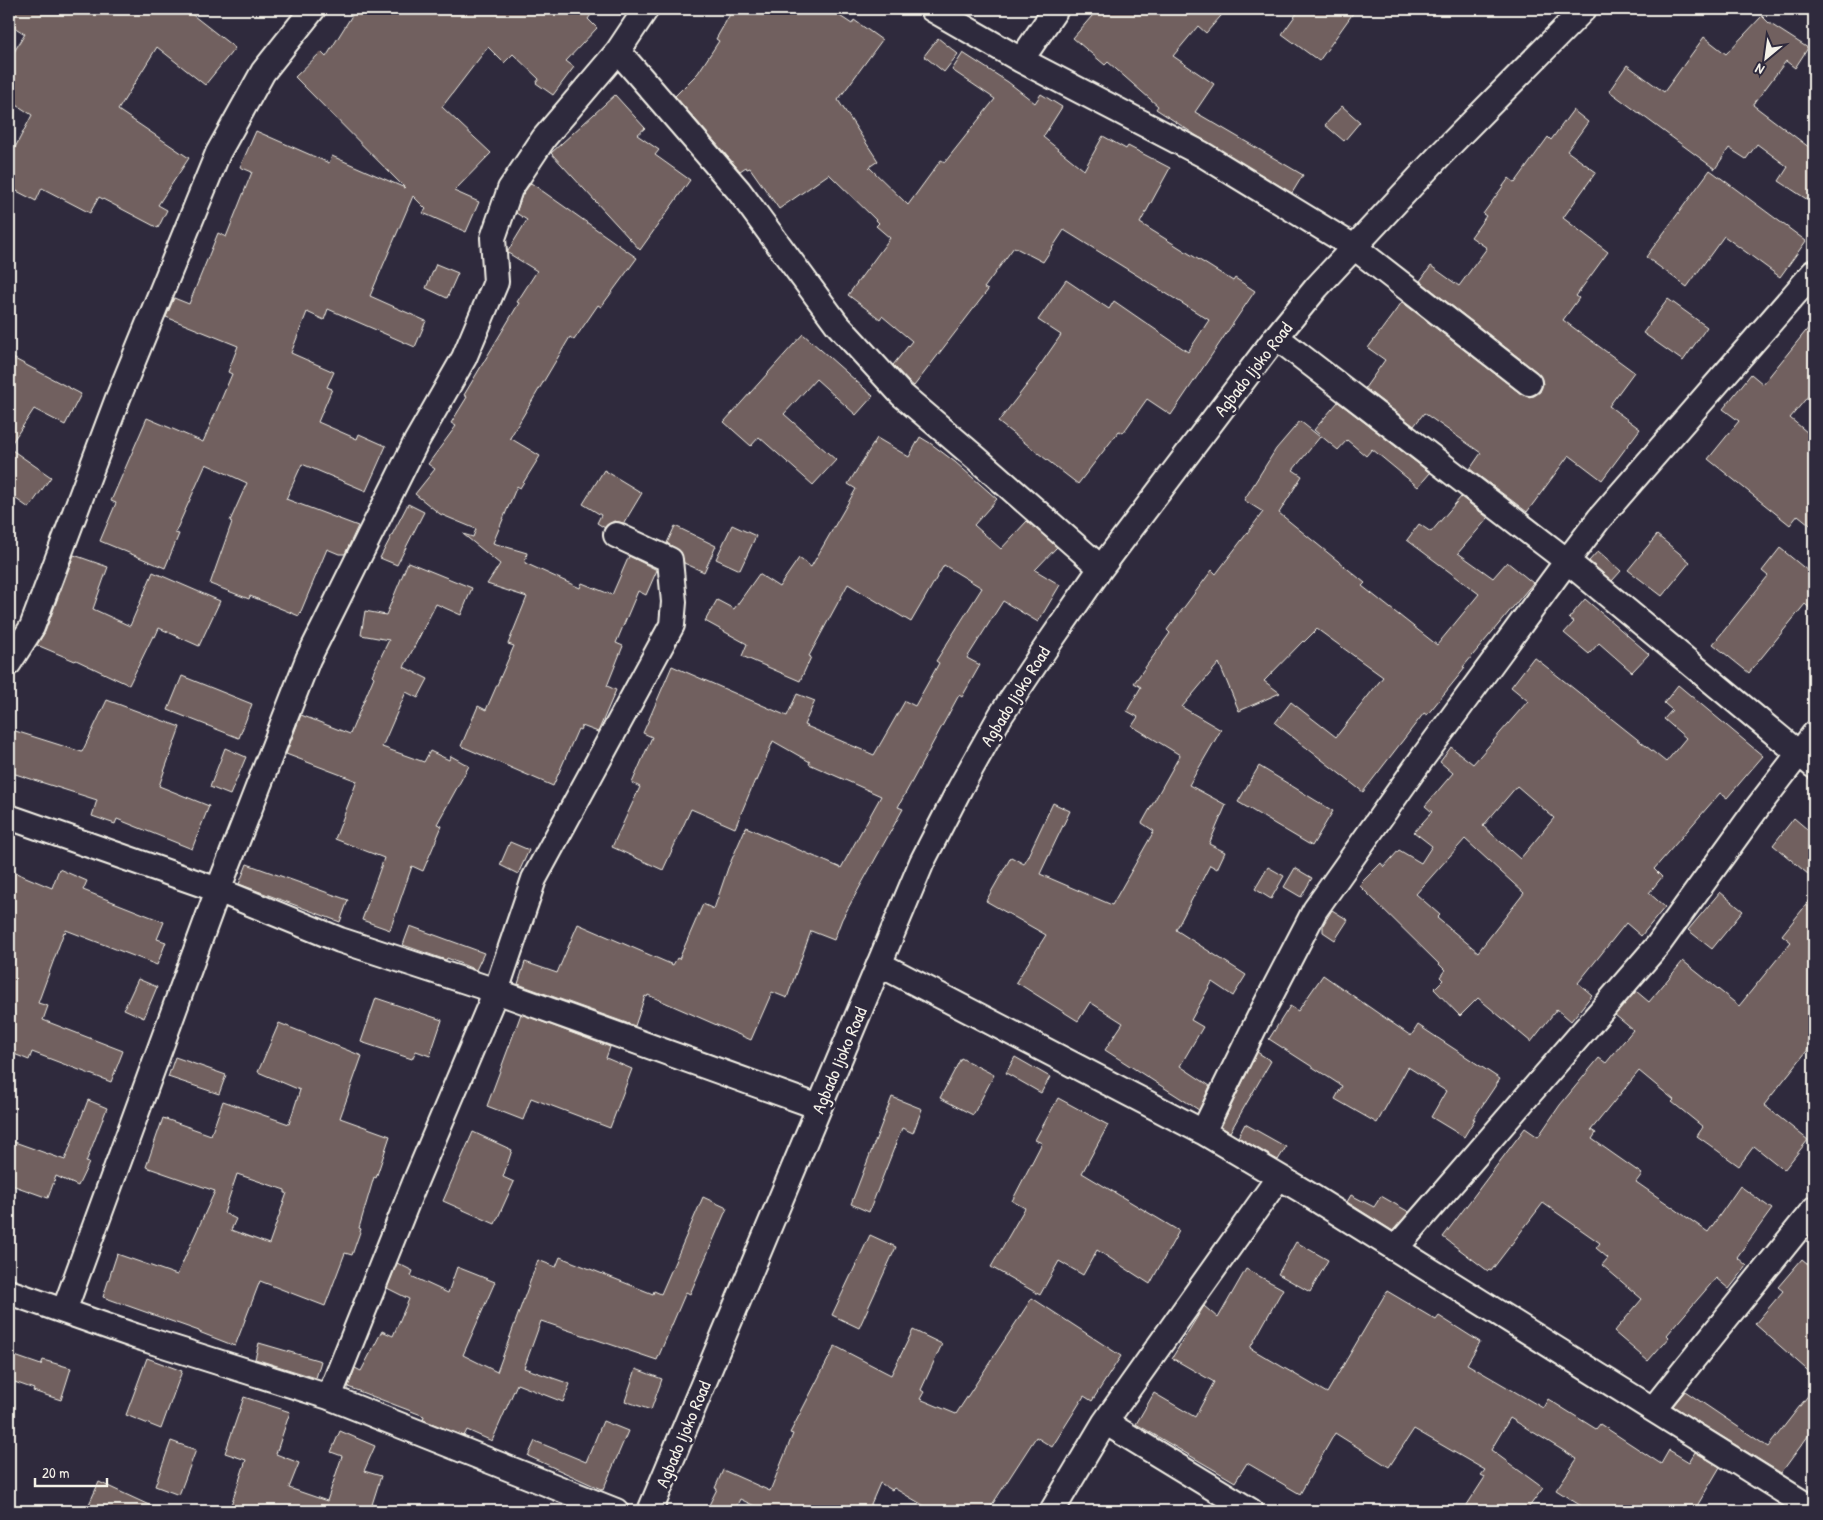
<svg xmlns="http://www.w3.org/2000/svg" width="1823" height="1520" viewBox="0 0 1823 1520" font-family="'Patrick Hand',sans-serif">
  <style>
    .building { fill: #71615f; stroke: #f4f1e8; fill-rule: evenodd }
    .lines { fill: none; stroke-linecap: round; stroke-linejoin: round }
    .street-casing { stroke: #f4f1e8; stroke-width: 28 }
    .street { stroke: #2f2a3d; stroke-width: 24 }
    .labels { text-anchor: middle; dominant-baseline: central; stroke-width: 5; stroke-linejoin: round; paint-order: stroke }
    .street-label { font-size: 18px; fill: #f4f1e8; stroke: #2f2a3d }
  </style>
  <rect width="100%" height="100%" fill="#2f2a3d"/>
  <filter id="ink" filterUnits="userSpaceOnUse"><feTurbulence type="fractalNoise" baseFrequency=".02" numOctaves="2"/><feDisplacementMap in="SourceGraphic" scale="10" xChannelSelector="R" yChannelSelector="G"/><feConvolveMatrix kernelMatrix="1 2 1 2 8 2 1 2 1" color-interpolation-filters="sRGB"/></filter>
  <g filter="url(#ink)">
    <path class="building" d="M9 9H185L235 48 205 85 157 47 118 110 189 158 158 205 167 210 158 228 99 197 90 213 42 188 36 201 9 187V159L32 115 9 100V60L25 34 9 24Z
      M356 9H595L588 19 597 28 566 61 574 67 553 95 536 83 539 79 513 54 504 63 488 47 442 107 491 153 454 191 479 202 466 232 423 213 426 209 413 196 370 296 426 321 415 347 328 309 324 320 307 312 291 353 334 372 327 387 332 389 318 422 357 439 359 434 386 446 366 491 302 464 286 499 358 526 345 554H339L327 549 299 616 250 596 249 599 210 584 232 522 230 521 247 483 206 464 175 533 179 534 165 568 100 541 116 503 111 501 147 418 203 442 232 374 228 372 238 346 166 317 174 298 189 304 218 233 226 237 252 172 240 167 256 131 329 163 332 156 405 188 295 77 321 52 326 57Z
      M733 9H829L852 24 854 20 882 40 838 100 878 161 869 167 908 205 941 160 945 162 995 99 952 70 963 53 1008 82 1035 103 1041 94 1062 107 1043 137 1084 170 1103 136 1126 149 1128 146 1170 168 1140 223 1233 281 1235 278 1255 291 1171 415 1147 399 1123 433 1119 431 1078 484 998 422 1037 372 1036 371 1061 335 1038 320 1066 280 1109 309 1114 301 1188 352 1209 320 1064 230 1043 262 1014 247 984 288 988 290 914 386 909 382 893 365 912 341 882 316 880 319 848 295 890 238 876 226 879 223 829 174 779 209 750 168 747 169 746 167 740 171 675 96 698 73 719 41 716 39Z
      M1098 9H1227L1206 33 1198 26 1173 56 1214 84 1195 112 1303 175 1292 193 1197 136 1156 109 1158 106 1108 62 1105 65 1073 38Z
      M1300 9H1356L1319 61 1282 34Z
      M1762 16 1769 23 1808 48 1795 68 1786 61 1753 105 1814 151V204L1779 181 1788 167 1757 144 1746 159 1729 148 1715 169 1609 91 1627 65 1664 92 1704 37 1726 54Z
      M938 38 958 54 944 72 924 56Z
      M615 95 645 128 637 135 659 150 655 155 690 180 640 250 551 153Z
      M1342 106 1360 122 1344 141 1325 125Z
      M1573 110 1588 122 1567 151 1596 172 1563 218 1608 252 1576 296 1579 298 1563 320 1634 372 1609 406 1640 429 1602 480 1569 455 1527 512 1470 469 1481 453 1424 413 1414 426 1365 388 1385 360 1368 348 1402 302 1521 394 1528 397 1534 396 1540 392 1543 384 1541 377 1537 372 1420 281 1431 266 1459 286 1487 248 1471 237 1486 216 1483 214 1509 178 1515 183 1548 137 1551 140Z
      M1710 170 1806 241 1780 277 1724 236 1687 287 1646 257Z
      M531 183 637 258 601 307 598 305 574 340 570 337 510 438 540 456 520 488 517 486 493 543 527 553 525 563 580 588 582 583 612 595 629 556 657 570 646 595 638 591 616 643 623 646 607 686 616 690 598 732 582 726 580 730 578 729 553 786 461 746 478 706 486 710 514 646 508 644 527 597 487 584 500 564 463 534 473 537 476 529 440 514 415 494 435 469 428 464 456 426 451 423 467 397 464 395 519 303 517 302 537 271 508 253V251L527 220 516 213 522 195Z
      M436 264 458 273 447 298 426 288Z
      M1668 299 1707 327 1683 361 1643 333Z
      M1814 321V389L1790 418 1814 438V528L1798 515 1790 525 1708 459 1739 421 1723 409 1751 374 1763 384Z
      M803 334 873 396 856 415 816 379 784 414 836 460 813 485 759 437 751 446 724 422Z
      M9 356 81 394 65 425 34 409 9 447Z
      M1338 402 1430 473 1418 487 1372 449 1366 456 1347 440 1338 450 1314 430Z
      M1300 421 1320 437 1293 470 1302 476 1279 513 1365 583 1362 586 1437 645 1479 594 1407 540 1419 524 1431 532 1461 497 1488 518 1458 553 1493 578 1507 562 1533 583 1463 667 1465 668 1427 715 1424 713 1363 792 1275 723 1291 702 1336 737 1383 677 1317 629 1304 642 1303 641 1264 681 1280 693 1239 711 1219 663 1182 707 1221 730 1189 785 1226 805 1209 844 1225 852 1217 869 1210 865 1176 930 1246 975 1233 996 1212 982 1191 1020 1203 1027 1180 1066 1210 1086 1199 1110 1105 1050 1123 1023 1090 1002 1078 1021 1016 982 1046 935 986 901 1011 857 1024 864 1053 803 1070 811 1040 874 1112 905 1154 831 1142 823 1180 755 1132 726 1138 717 1127 711 1141 687 1134 683 1170 633 1167 630 1212 570 1216 574 1263 512 1244 500 1276 449Z
      M920 437 930 443 955 462 997 499 974 525 1001 549 1027 521 1057 547 1035 570 1060 585 1038 622 1003 601 967 658 980 665 962 697 959 695 898 807 903 809 842 919 834 940 811 931 787 998 772 992 751 1040 648 995 647 997 645 996 635 1026 518 984 525 962 557 973 578 924 673 965 677 958 679 959 703 904 714 909 728 868 746 827 841 868 881 796 809 764 810 762 773 741 757 781 755 780 735 828 691 809 663 870 612 847 640 787 632 783 652 737 643 733 672 666 787 716 797 694 815 701 804 725 874 755 905 701 915 706 939 663 936 661 982 588 944 565 911 622 848 584 809 656 811 657 800 681 742 656 747 644 705 621 717 600 734 609 759 574 779 587 799 558 811 567 856 489 848 484 877 438 909 457Z
      M9 448 51 477 29 508 9 494Z
      M604 470 642 493 624 523 614 521 609 524 605 528 597 523 601 515 583 504Z
      M408 504 424 512 397 565 380 558Z
      M732 525 756 536 740 570 716 559Z
      M675 526 716 546 704 572 684 563 681 552 667 543Z
      M1657 535 1690 562 1662 596 1628 570Z
      M1780 548 1814 576V612L1805 604 1749 673 1713 644 1768 576 1762 571Z
      M1598 551 1621 571 1612 581 1589 561Z
      M74 555 108 567 93 609 130 626 153 572 220 601 199 646 159 628 155 637 153 636 129 685 76 660 75 661 37 645 45 632Z
      M408 562 472 588 461 615 436 604 404 667 428 679 418 698 406 692 382 747 424 762 430 751 449 760 451 756 469 766 437 824 442 826 423 871 412 866 390 930 362 920 384 858 335 839 357 781 286 754 301 715 350 734 374 677 372 675 389 640 361 635 365 611 386 615Z
      M1585 599 1649 654 1632 672 1599 643 1589 654 1564 633 1574 622 1569 618Z
      M1534 657 1666 762 1686 738 1664 719 1672 710 1664 703 1678 685 1763 756 1727 798 1720 793 1654 869 1662 877 1649 893 1665 907 1641 936 1626 923 1578 983 1592 995 1571 1021 1557 1009 1531 1042 1478 998 1460 1016 1434 989 1443 980 1440 977 1445 970 1359 885 1381 863 1384 867 1399 850 1421 863 1432 846 1414 832 1432 812 1425 806 1453 773 1440 762 1451 747 1473 764 1528 701 1511 687ZM1517 786 1554 818 1520 859 1483 826ZM1465 839 1524 893 1478 952 1437 918 1440 915 1416 894Z
      M182 676 252 704 239 738 168 710Z
      M107 700 180 727 159 786 209 806 192 849 117 819 115 824 92 816 97 800 9 772V729L82 752Z
      M225 748 246 757 230 795 210 787Z
      M1259 766 1333 811 1312 846 1238 802Z
      M1794 818 1814 835V879L1773 845Z
      M510 842 529 850 518 874 500 865Z
      M247 864 348 900 340 922 239 884Z
      M1268 867 1284 876 1271 899 1255 889Z
      M1295 868 1312 878 1301 897 1284 887Z
      M59 869 87 881 83 890 164 922 157 939 166 942 157 965 66 930 65 933 64 932 38 1003 48 1006 43 1020 123 1051 111 1082 32 1052 29 1060 9 1052V870L52 888Z
      M1720 892 1743 911 1712 949 1688 930Z
      M1814 895V1042L1764 1105 1808 1140 1784 1170 1754 1146 1739 1166 1697 1136 1703 1127 1672 1102 1674 1100 1639 1071 1591 1130 1596 1133 1592 1139 1642 1174 1636 1182 1708 1232 1740 1186 1772 1209 1737 1257 1747 1266 1729 1289 1716 1278 1667 1335 1669 1337 1648 1361 1614 1332 1642 1299 1602 1265 1608 1258 1596 1248 1600 1243 1543 1203 1491 1271 1489 1270 1488 1271 1443 1237 1525 1128 1538 1137 1560 1105 1599 1058 1606 1063 1633 1030 1615 1015 1636 991 1649 1002 1683 961 1739 1006 1791 942 1782 935Z
      M1332 910 1348 920 1335 940 1323 932V925Z
      M410 926 484 953 476 970 447 958 446 960 403 945Z
      M1323 975 1411 1036 1418 1025 1500 1079 1473 1119H1475L1464 1137 1431 1117 1446 1091 1408 1067 1377 1123 1335 1099 1342 1086 1269 1039 1290 1006 1298 1011Z
      M138 979 157 987 144 1018 124 1009Z
      M376 998 442 1020 430 1056 416 1051 412 1059 361 1042Z
      M521 1014 610 1047 606 1058 632 1069 610 1128 531 1098 523 1120 487 1106Z
      M279 1023 362 1056 340 1118 390 1136 376 1178 374 1177 359 1228 361 1229 352 1255 345 1253 325 1306 260 1281 235 1346 199 1332V1331L103 1297 117 1254 177 1275 215 1191 146 1167 163 1118 211 1135 223 1101 289 1124 300 1090 258 1072ZM237 1174 285 1190V1193H287L269 1244 231 1230 236 1219 224 1213Z
      M1257 1052 1271 1061 1230 1132 1221 1127Z
      M175 1057 226 1075 219 1094 168 1077Z
      M1015 1057 1050 1077 1041 1093 1006 1073Z
      M961 1058 994 1075 973 1115 940 1098Z
      M892 1097 922 1109 913 1133 902 1128 869 1212 851 1204Z
      M1058 1098 1108 1125 1082 1173 1179 1231 1150 1284 1097 1250 1083 1275 1059 1261 1040 1295 991 1267 1025 1208 1012 1201 1042 1143 1035 1140Z
      M88 1100 107 1108 86 1162 89 1163 78 1186 56 1176 48 1198 9 1184V1140L65 1160Z
      M1245 1124 1286 1147 1278 1160 1238 1137Z
      M473 1132 512 1150 503 1177 514 1182 495 1224 443 1201Z
      M1351 1195 1374 1207 1381 1196 1409 1212 1393 1231 1347 1202Z
      M703 1197 727 1208 690 1294 686 1292 657 1360 541 1321 524 1368 570 1384 563 1402 517 1384 492 1441 467 1430 464 1436 423 1420 424 1416 348 1387 355 1368 361 1371 382 1331 393 1336 409 1299 387 1288 397 1263 413 1271 411 1276 448 1293 457 1267 495 1282 463 1355 497 1372 538 1260 556 1267 560 1257 653 1294 654 1291 661 1294Z
      M870 1235 896 1247 859 1328 832 1315Z
      M1296 1242 1328 1260 1310 1292 1278 1274Z
      M1802 1259 1814 1269V1376L1755 1324 1783 1291 1778 1287Z
      M1246 1269 1283 1289 1250 1348 1327 1393 1387 1291 1436 1320 1439 1316 1480 1342 1467 1364 1543 1408 1548 1399 1596 1429 1600 1424 1661 1464 1669 1450 1689 1462 1695 1452 1720 1467 1694 1511H1589L1556 1490 1577 1459 1510 1418 1491 1450 1543 1488 1526 1511H1463L1485 1477 1481 1475 1485 1470 1414 1429 1389 1467 1335 1433 1300 1494 1247 1463 1235 1482 1136 1424 1154 1393 1195 1417 1214 1382 1172 1358 1204 1306 1218 1318Z
      M1032 1298 1121 1356 1092 1401 1084 1396 1052 1447 1036 1437 988 1511H933L894 1488 892 1490 880 1483 868 1511H760L761 1509 740 1499 734 1511H706L717 1489 715 1488 723 1470 770 1491 793 1434 790 1433 835 1346 891 1375 913 1330 942 1344 921 1390 924 1392 920 1399 956 1414Z
      M259 1343 321 1361 316 1378 255 1359Z
      M9 1354 41 1365 43 1360 71 1368 61 1400 33 1391 34 1389 9 1380Z
      M147 1358 182 1371 161 1429 126 1415Z
      M636 1369 662 1379 651 1410 625 1401Z
      M1814 1388V1428L1781 1473 1673 1406 1685 1391 1768 1447Z
      M244 1397 290 1412 276 1454 299 1463 289 1488 327 1501 342 1456 331 1452 340 1431 375 1446 364 1471 381 1476 370 1511H229L246 1460 225 1453Z
      M603 1421 628 1431 603 1490 528 1456 535 1441 586 1462Z
      M171 1441 196 1450 179 1495 155 1486Z
      M99 1482 162 1511H86Z"/>
    <g class="lines">
      <g class="street-casing">
        <path id="street" d="M932 9 1021 60 1202 154 1354 247 1529 383
          M618 51 739 191 837 324 901 394 976 458 1101 568
          M1021 60 1056 9
          M1276 337 1567 561 1814 766
          M9 663 32 627 118 398 218 153 263 72 313 9
          M9 817 218 890 340 940 496 991 819 1107
          M879 964 1203 1132 1303 1191 1814 1510
          M1203 1132 1260 1016 1315 910 1421 760 1567 561 1599 519 1814 272
          M1395 1249 1658 945 1757 808 1814 734
          M9 1292 135 1336 329 1397 616 1511
          M64 1311 218 890 308 659 416 442 464 358 496 282 493 238 510 189 544 138 618 51 646 9
          M329 1397 416 1180 496 991 534 879 672 625 674 602 670 560 616 535
          M1653 1409 1814 1209
          M1105 1422 1251 1511
          M650 1511 922 862 960 788 1001 715 1047 646 1101 568 1276 337 1317 287 1440 155 1584 9
          M1052 1511 1105 1422 1279 1177"/>
      </g>
      <use href="#street" class="street"/>
    </g>
  </g>
  <g class="labels">
    <g class="street-label">
      <text transform="translate(1253 369) rotate(-52)">Agbado Ijoko Road</text>
      <text transform="translate(1015 696) rotate(-58)">Agbado Ijoko Road</text>
      <text transform="translate(839 1060) rotate(-67)">Agbado Ijoko Road</text>
      <text transform="translate(683 1434) rotate(-67)">Agbado Ijoko Road</text>
    </g>
  </g>
  <rect width="1823" height="1520" fill="none" stroke="#2f2a3d" stroke-width="30"/>
  <rect x="15" y="15" width="1793" height="1490" fill="none" stroke="#f4f1e8" stroke-width="2" filter="url(#ink)"/>
  <g transform="translate(1766 58) rotate(209)" stroke="#2f2a3d" stroke-width="4" paint-order="stroke">
  <path d="M0-4L9 19L0 12L-9 19Z" fill="#f4f1e8"/>
  <text y="-8" font-size="14" font-weight="bold" text-anchor="middle" fill="#f4f1e8">N</text>
  </g>
  <path d="M35 1478v8h72v-8" fill="none" stroke="#f4f1e8" stroke-width="2.5"/>
  <text x="42" y="1478" font-size="15" fill="#f4f1e8" stroke="#2f2a3d" stroke-width="4" paint-order="stroke">20 m</text>
</svg>
